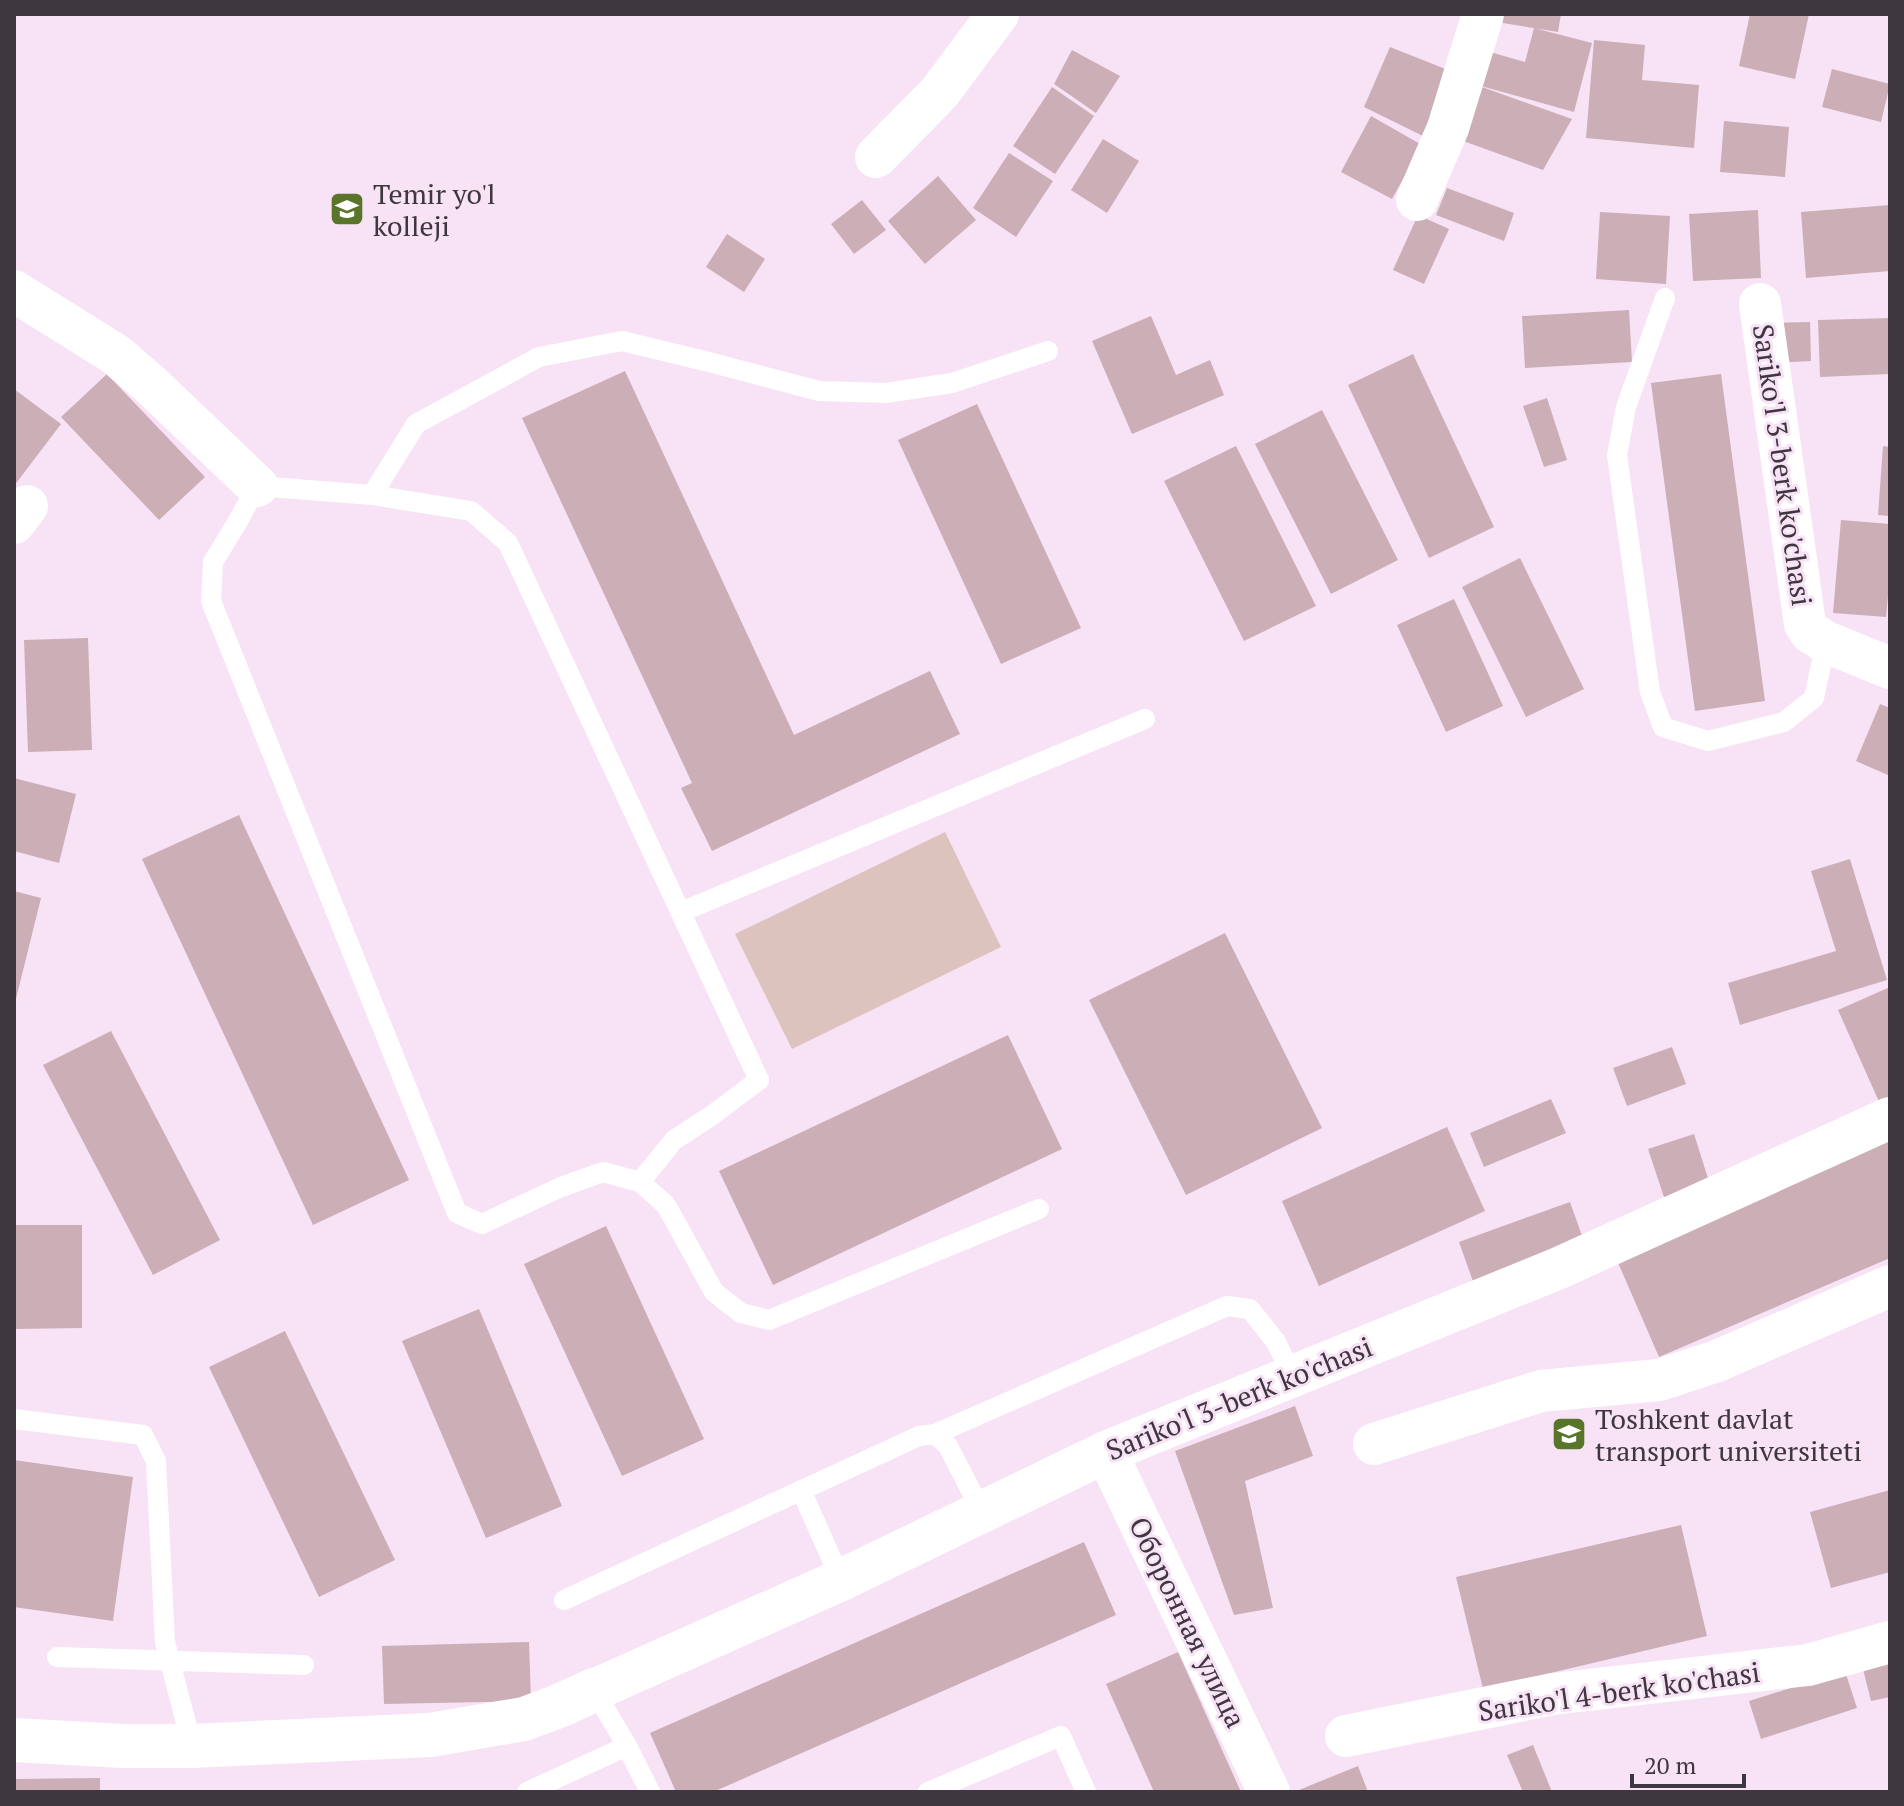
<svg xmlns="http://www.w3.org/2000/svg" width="1904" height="1806" viewBox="0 0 1904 1806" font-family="'PT Serif',serif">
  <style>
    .green { fill: #dcc3bd }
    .building { fill: #cbaeb6 }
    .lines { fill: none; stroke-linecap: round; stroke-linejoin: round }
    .lane { stroke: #fff; stroke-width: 20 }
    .street { stroke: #fff; stroke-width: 42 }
    .secondary { stroke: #fff; stroke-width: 44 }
    .labels { text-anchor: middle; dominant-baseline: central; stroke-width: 6; stroke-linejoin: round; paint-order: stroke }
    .poi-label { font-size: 28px; fill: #3f373f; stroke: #f8e3f6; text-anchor: start }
    .street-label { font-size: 28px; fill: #3f373f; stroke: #f8e3f6 }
  </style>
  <rect width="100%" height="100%" fill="#f8e3f6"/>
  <path class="green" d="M945 832 1001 947 792 1049 735 934Z"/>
  <path class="building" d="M1498 14H1561L1558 32 1497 22Z
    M1750 14H1809L1795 79 1739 66Z
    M1534 28 1592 43 1574 112 1481 86 1490 52 1525 62Z
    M1594 40 1645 45 1642 80 1699 85 1694 148 1586 138Z
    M1390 47 1453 72 1425 137 1364 107Z
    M1072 50 1120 76 1096 113 1054 84Z
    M1832 69 1890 84 1881 122 1822 107Z
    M1052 87 1094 116 1055 174 1013 146Z
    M1482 87 1572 119 1543 170 1455 138Z
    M1371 116 1422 145 1392 199 1341 172Z
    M1724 121 1789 127 1785 177 1720 172Z
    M1103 139 1139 161 1107 213 1071 190Z
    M1009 153 1053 181 1016 237 973 208Z
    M938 176 976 220 925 264 888 221Z
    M1447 188 1514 213 1504 241 1436 215Z
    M862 200 886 230 854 254 831 224Z
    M1890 205V271L1806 278 1801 212Z
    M1758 210 1761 278 1693 281 1689 214Z
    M1600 212 1670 216 1666 284 1596 279Z
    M1418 215 1449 229 1424 284 1393 270Z
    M727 234 765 259 744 292 706 267Z
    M1629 310 1632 362 1525 368 1522 316Z
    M1151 316 1176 375 1210 360 1224 395 1132 434 1092 341Z
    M1890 318V374L1820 377 1818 320Z
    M1810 322 1811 361 1775 363 1773 323Z
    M1413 354 1494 527 1429 558 1348 385Z
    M625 371 794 735 930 671 960 734 712 851 681 788 692 783 522 418Z
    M107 374 205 477 159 520 61 417Z
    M1721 374 1765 701 1695 711 1651 383Z
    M14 389 61 424 14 486Z
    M1547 398 1567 460 1544 467 1523 406Z
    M977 404 1081 628 1001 664 898 440Z
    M1322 410 1398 560 1331 594 1255 444Z
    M1236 446 1316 606 1244 641 1164 481Z
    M1883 446 1890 447V516L1878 515Z
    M1841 520 1890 524V574L1886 617 1833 613Z
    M1520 558 1584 689 1526 717 1462 587Z
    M1454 599 1503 706 1446 732 1397 625Z
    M88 638 92 750 28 752 24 640Z
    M1880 704 1890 708V776L1856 761Z
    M14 778 76 794 59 863 14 851Z
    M239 815 409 1180 313 1225 142 859Z
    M1850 859 1887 980 1740 1025 1728 983 1836 951 1811 871Z
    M14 891 41 898 15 1003H14Z
    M1225 933 1322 1128 1186 1195 1089 1000Z
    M1890 987V1102L1881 1106 1838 1010Z
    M111 1031 220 1240 153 1275 43 1065Z
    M1008 1035 1062 1149 773 1285 719 1171Z
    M1672 1047 1686 1084 1627 1106 1613 1068Z
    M1551 1099 1566 1133 1484 1167 1470 1133Z
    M1447 1127 1485 1211 1319 1286 1282 1201Z
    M1694 1134 1712 1191 1667 1206 1648 1149Z
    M1890 1139V1258L1659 1357 1616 1258Z
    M1570 1202 1586 1247 1475 1287 1459 1242Z
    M14 1225H82V1328L15 1329Z
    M606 1226 704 1439 622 1476 524 1264Z
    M479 1309 562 1506 486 1538 402 1341Z
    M285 1331 395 1560 319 1597 209 1367Z
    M1295 1406 1313 1456 1245 1481 1273 1608 1234 1615 1175 1451Z
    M14 1460 133 1477 113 1621 14 1607Z
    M1890 1490V1572L1831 1588 1810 1512Z
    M1681 1525 1707 1636 1483 1689 1456 1577Z
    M1084 1542 1116 1615 713 1792H676L650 1733Z
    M529 1642 531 1701 384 1704 382 1646Z
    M1178 1652 1241 1792H1154L1106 1684Z
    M1890 1662V1697L1871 1701 1863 1669Z
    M1845 1671 1857 1708 1761 1739 1749 1701Z
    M1533 1745 1552 1792H1523L1507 1755Z
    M1358 1766 1368 1792H1294Z
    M100 1778V1792H14V1779Z"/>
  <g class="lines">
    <path class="lane" d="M1665 298 1626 407 1617 455 1650 692 1663 727 1708 741 1784 722 1814 698 1826 642
      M372 495 416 424 539 357 622 341 705 361 819 391 886 393 952 383 1048 351
      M681 912 1145 719
      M640 1182 674 1140 711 1116 759 1080 508 543 471 511 372 495 257 486 237 523 213 562 211 601 457 1213 482 1224 561 1187 603 1172 640 1182 666 1205 714 1292 741 1313 769 1320 1039 1209
      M14 1419 143 1435 156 1461 165 1642 192 1746
      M935 1434 1227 1306 1250 1309 1276 1342 1293 1377
      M801 1490 841 1580
      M564 1600 919 1436 935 1434 948 1446 982 1512
      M57 1657 304 1665
      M627 1746 650 1792
      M527 1792 627 1746 594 1690
      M928 1792 1061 1736 1086 1792"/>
    <path class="street" d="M876 157 940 92 998 14
      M1417 200 1448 128 1483 14
      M14 291 115 354 151 385 257 486
      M1760 304 1805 624 1811 633 1826 642 1890 668
      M14 523 27 506
      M1374 1444 1541 1391 1659 1380 1717 1361 1890 1286
      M1106 1452 1269 1792
      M594 1690 841 1580 1106 1452 1559 1268 1890 1118
      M1346 1736 1553 1694 1808 1665 1890 1642"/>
    <path class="secondary" d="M14 1740 123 1746H192L430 1735 524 1719 559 1706 594 1690"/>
  </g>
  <defs>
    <g id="university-square" transform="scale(1.8)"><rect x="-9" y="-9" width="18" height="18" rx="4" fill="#597529" stroke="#f8e3f6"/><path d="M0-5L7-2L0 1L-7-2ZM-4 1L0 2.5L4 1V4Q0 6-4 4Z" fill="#fff"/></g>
  </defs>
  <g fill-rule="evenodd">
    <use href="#university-square" x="347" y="209"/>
    <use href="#university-square" x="1569" y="1434"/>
  </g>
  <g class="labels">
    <g class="poi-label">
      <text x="373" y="193">Temir yo'l<tspan x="373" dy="32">kolleji</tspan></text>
      <text x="1595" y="1418">Toshkent davlat<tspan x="1595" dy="32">transport universiteti</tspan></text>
    </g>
    <g class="street-label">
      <text transform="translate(1783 465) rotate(82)">Sariko'l 3-berk ko'chasi</text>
      <text transform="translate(1239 1398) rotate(-22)">Sariko'l 3-berk ko'chasi</text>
      <text transform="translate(1188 1622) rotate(64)">Оборонная улица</text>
      <text transform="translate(1619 1691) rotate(-8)">Sariko'l 4-berk ko'chasi</text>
    </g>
  </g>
  <rect width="1904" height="1806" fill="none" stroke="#3f373f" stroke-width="32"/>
  <path d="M1632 1774v12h112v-12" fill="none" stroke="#3f373f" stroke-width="4"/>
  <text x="1644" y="1774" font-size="24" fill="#3f373f" stroke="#f8e3f6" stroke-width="6" paint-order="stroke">20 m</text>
</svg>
